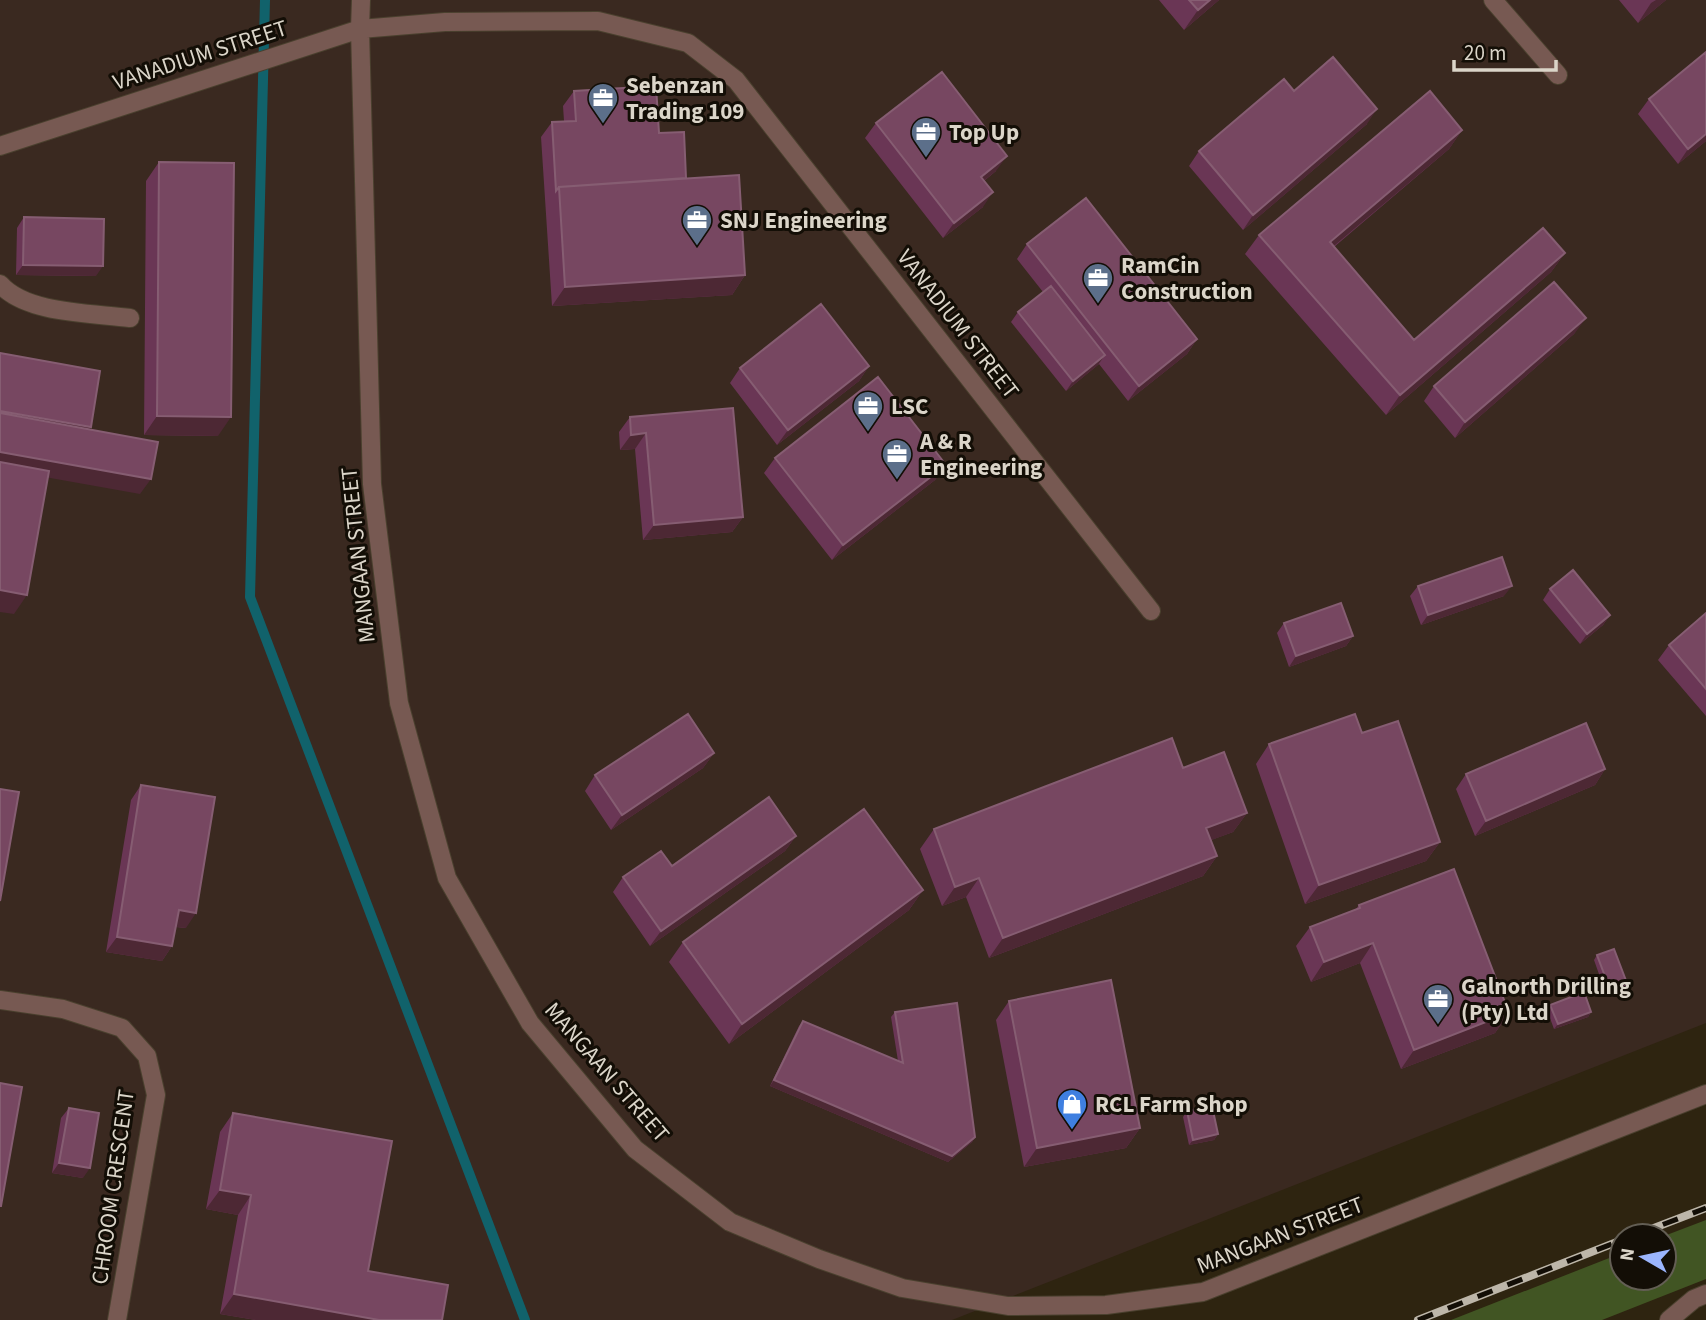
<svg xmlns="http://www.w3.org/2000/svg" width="1706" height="1320" viewBox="0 0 1706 1320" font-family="'Source Sans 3',sans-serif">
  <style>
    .industrial { fill: #3a2920 }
    .green { fill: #415523 }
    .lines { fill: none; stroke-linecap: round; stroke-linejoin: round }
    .stream { stroke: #11626b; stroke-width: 10 }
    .minor-casing { stroke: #4a402e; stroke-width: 20 }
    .minor { stroke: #775952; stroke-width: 18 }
    .rail-casing { stroke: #bdb6a9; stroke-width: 8 }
    .rail { stroke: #130e06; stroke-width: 5; stroke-dasharray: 16; stroke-linecap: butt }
    .wall { fill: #6a3655 }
    .shaded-wall { fill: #4d2834 }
    .building { fill: #774761; stroke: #865d72; stroke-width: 2 }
    .labels { text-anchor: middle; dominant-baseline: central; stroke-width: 6; stroke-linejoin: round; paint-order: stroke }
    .street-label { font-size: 23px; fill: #dbd5c9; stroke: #130e06 }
    .poi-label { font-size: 23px; font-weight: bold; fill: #dbd5c9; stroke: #130e06; text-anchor: start }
  </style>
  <rect width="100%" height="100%" fill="#2e2410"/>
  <path class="industrial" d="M0 0H1706V1023L952 1320H0Z"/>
  <path class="green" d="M1706 1220V1279L1602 1320H1451L1622 1253V1278H1664V1236Z"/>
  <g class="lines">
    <path class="stream" d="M265 0 250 597 525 1320"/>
    <g class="minor-casing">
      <path id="minor" d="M361 0 360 29 372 484 399 703 447 878 530 1023 635 1149 730 1222 819 1259 902 1288 1008 1306 1106 1305 1203 1292 1706 1094
        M1493 0 1558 75
        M0 146 360 29 445 22 598 21 688 43 736 80 1151 611
        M0 284C26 314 92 313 130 318
        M0 1000 63 1009 122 1028 147 1056 156 1095 117 1320
        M1669 1320 1694 1299 1706 1294"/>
    </g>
    <use href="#minor" class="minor"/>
    <g class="rail-casing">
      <path id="rail" d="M1633 1236 1706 1208
        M1418 1320 1622 1240"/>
    </g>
    <use href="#rail" class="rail"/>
  </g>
  <path class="wall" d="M1159 0H1219L1184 30Z
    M1619 0H1666L1638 23Z
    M1706 52V141L1678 164 1638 114 1649 99Z
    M574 91 659 133 745 275 732 295 552 306 541 137 552 122 564 121 563 106Z
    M1294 91 1367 124 1243 230 1189 166 1199 151Z
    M876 123 996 171 984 181 983 207 943 238 865 138Z
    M1462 130 1449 149 1334 247 1414 340 1565 253 1551 272 1386 415 1245 254 1259 235Z
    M159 162 218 436 144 435 146 181Z
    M24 217 96 276 16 275 17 228Z
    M1027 244 1197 339 1187 354 1128 401 1099 364 1066 391 1011 322 1018 312 1043 292 1017 259Z
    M1575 333 1455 438 1424 401 1434 386Z
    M869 366 859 381 777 445 730 383 740 368Z
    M630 417 743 517 732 532 643 540 635 449 620 450 619 432Z
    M775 458 946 465 935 480 832 560 764 473Z
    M1418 586 1504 596 1421 625 1410 596Z
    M1550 589 1610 615 1603 625 1580 644 1543 600Z
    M1706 613V716L1658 660 1669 645Z
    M1284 623 1353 636 1346 646 1289 667 1277 633Z
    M1362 733 1440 842 1426 861 1305 904 1256 764 1269 744Z
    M714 753 703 768 611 830 585 791 595 775Z
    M1183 768 1247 813 1233 832 1211 840 1217 856 1203 876 989 958 966 897 942 906 920 849 934 829Z
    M1605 769 1595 785 1475 836 1456 789 1466 774Z
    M141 785 186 928 176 927 172 946 162 961 106 952 131 800Z
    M796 836 785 851 650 946 613 892 623 877Z
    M923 890 909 910 729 1044 669 962 683 942Z
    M1359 905 1509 1013 1495 1033 1401 1069 1360 963 1311 982 1296 946 1310 927 1356 909Z
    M1597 955 1628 986 1624 991 1607 997 1594 960Z
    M1009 1001 1140 1128 1126 1148 1024 1167 996 1020Z
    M1550 1005 1591 1012 1588 1017 1554 1029 1547 1010Z
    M895 1012 975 1137 972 1142 948 1162 770 1086 799 1026 803 1021 898 1061 891 1017Z
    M69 1108 83 1178 52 1173 61 1118Z
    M1187 1111 1218 1134 1214 1140 1189 1145 1183 1117Z
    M233 1113 368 1271 442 1320H256L220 1314 238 1215 206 1209 220 1132Z"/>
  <path class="shaded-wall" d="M1210 0H1219L1184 30 1198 10Z
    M1656 0H1666L1638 23 1651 3Z
    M1377 109 1367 124 1243 230 1253 215Z
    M1462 130 1449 149 1316 261 1330 242Z
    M1706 134V141L1678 164 1688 149Z
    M1007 156 996 171 970 192 981 177Z
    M993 192 983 207 943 238 954 223Z
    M1565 253 1551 272 1386 415 1400 395Z
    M23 265 103 266 96 276 16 275Z
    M745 275 732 295 552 306 565 287Z
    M1586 318 1575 333 1455 438 1465 422Z
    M1197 339 1187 354 1128 401 1139 386Z
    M1105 355 1098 365 1066 391 1073 381Z
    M869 366 859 381 777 445 788 430Z
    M0 411 91 427 80 442 0 428Z
    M157 416 231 417 218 436 144 435Z
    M646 433 635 449 620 450 631 435Z
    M0 452 151 479 140 494 0 469Z
    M946 465 935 480 832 560 843 545Z
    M743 517 732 532 643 540 654 525Z
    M1512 586 1504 596 1421 625 1428 615Z
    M0 590 27 595 14 614 0 612Z
    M1610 615 1603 625 1580 644 1587 634Z
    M1353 636 1346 646 1289 667 1296 656Z
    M714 753 703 768 611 830 622 815Z
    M1605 769 1595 785 1475 836 1486 821Z
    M1247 813 1233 832 1193 847 1206 828Z
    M796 836 785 851 650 946 661 931Z
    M1440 842 1426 861 1305 904 1319 885Z
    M1217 856 1203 876 989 958 1003 938Z
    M979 878 966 897 942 906 955 887Z
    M923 890 909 910 729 1044 742 1024Z
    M179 910 196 913 186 928 168 926Z
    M117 937 172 946 162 961 106 952Z
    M1373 943 1360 963 1311 982 1324 962Z
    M1628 986 1624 991 1607 997 1611 992Z
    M1591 1012 1588 1017 1554 1029 1558 1024Z
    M1509 1013 1495 1033 1401 1069 1414 1050Z
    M774 1080 975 1137 972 1142 948 1162 770 1086Z
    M1140 1128 1126 1148 1024 1167 1037 1148Z
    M1218 1134 1214 1140 1189 1145 1193 1140Z
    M59 1163 90 1168 83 1178 52 1173Z
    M220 1190 251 1195 238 1215 206 1209Z
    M234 1294 379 1320H256L220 1314Z"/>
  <path class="building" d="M1189 0H1210L1198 10Z
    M1706 52V134L1688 149 1649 99Z
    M1333 57 1377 109 1253 215 1199 151 1284 79 1294 91Z
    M942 72 1007 156 981 177 993 192 954 223 876 123Z
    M656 86 659 133 684 132 686 178 559 187 556 191 552 122 576 121 574 91Z
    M1430 91 1462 130 1330 242 1414 340 1543 228 1565 253 1400 395 1259 235Z
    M159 162 234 163 231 417 157 416Z
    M739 175 745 275 565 287 559 187Z
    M1086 198 1197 339 1139 386 1027 244Z
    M24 217 104 219 103 266 23 265Z
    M1554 282 1586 318 1465 422 1434 386Z
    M1051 286 1105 355 1073 381 1018 312Z
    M821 304 869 366 788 430 740 368Z
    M0 353 100 371 91 427 0 411Z
    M878 377 946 465 843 545 775 458Z
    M733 408 743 517 654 525 646 433 631 435 630 417Z
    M0 413 158 442 151 479 0 452Z
    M0 462 49 471 27 595 0 590Z
    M1502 557 1512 586 1428 615 1418 586Z
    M1573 570 1610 615 1587 634 1550 589Z
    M1341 603 1353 636 1296 656 1284 623Z
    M1706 613V689L1669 645Z
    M688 714 714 753 622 815 595 775Z
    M1355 714 1362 733 1398 721 1440 842 1319 885 1269 744Z
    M1586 723 1605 769 1486 821 1466 774Z
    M1172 738 1183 768 1224 752 1247 813 1206 828 1217 856 1003 938 979 878 955 887 934 829Z
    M141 785 215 797 196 913 179 910 172 946 117 937Z
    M0 789 19 792 0 901Z
    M769 797 796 836 661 931 623 877 661 851 672 866Z
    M864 809 923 890 742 1024 683 942Z
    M1454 869 1509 1013 1414 1050 1373 943 1324 962 1310 927 1360 908 1359 905Z
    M1614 949 1628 986 1611 992 1597 955Z
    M1111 980 1140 1128 1037 1148 1009 1001Z
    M1584 992 1591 1012 1558 1024 1550 1005Z
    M957 1003 975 1137 952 1156 774 1080 803 1021 903 1063 895 1012Z
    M0 1083 22 1087 1 1206H0Z
    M1212 1106 1218 1134 1193 1140 1187 1111Z
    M69 1108 99 1113 90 1168 59 1163Z
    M233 1113 392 1141 368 1271 448 1285 442 1320H379L234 1294 251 1195 220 1190Z"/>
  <defs>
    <g id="office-pin" transform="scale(1.575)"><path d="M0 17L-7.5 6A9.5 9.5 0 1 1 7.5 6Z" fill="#5c6f8a" stroke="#130e06"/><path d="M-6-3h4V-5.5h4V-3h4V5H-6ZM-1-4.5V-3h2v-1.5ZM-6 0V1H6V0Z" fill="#fff"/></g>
    <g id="shop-pin" transform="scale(1.575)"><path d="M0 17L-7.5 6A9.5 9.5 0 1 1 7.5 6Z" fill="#3f7fe0" stroke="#130e06"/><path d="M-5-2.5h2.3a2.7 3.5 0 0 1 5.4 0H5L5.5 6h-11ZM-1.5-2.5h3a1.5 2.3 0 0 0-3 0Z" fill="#fff"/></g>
  </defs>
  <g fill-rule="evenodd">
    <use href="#office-pin" x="603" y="98"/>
    <use href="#office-pin" x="926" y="132"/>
    <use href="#office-pin" x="697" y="220"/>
    <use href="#office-pin" x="1098" y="278"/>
    <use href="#office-pin" x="868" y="406"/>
    <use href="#office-pin" x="897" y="454"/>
    <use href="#office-pin" x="1438" y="999"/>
    <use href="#shop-pin" x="1072" y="1104"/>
  </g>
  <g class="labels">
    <g class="street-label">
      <text transform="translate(200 55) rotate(-18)">VANADIUM STREET</text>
      <text transform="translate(958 324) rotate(52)">VANADIUM STREET</text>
      <text transform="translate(358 555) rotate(-96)">MANGAAN STREET</text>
      <text transform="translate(607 1072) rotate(49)">MANGAAN STREET</text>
      <text transform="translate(113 1187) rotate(-82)">CHROOM CRESCENT</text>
      <text transform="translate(1280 1235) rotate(-21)">MANGAAN STREET</text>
    </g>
    <g class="poi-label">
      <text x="626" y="85">Sebenzan<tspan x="626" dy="26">Trading 109</tspan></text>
      <text x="949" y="132">Top Up</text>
      <text x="720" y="220">SNJ Engineering</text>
      <text x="1121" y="265">RamCin<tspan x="1121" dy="26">Construction</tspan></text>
      <text x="891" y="406">LSC</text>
      <text x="920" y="441">A &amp; R<tspan x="920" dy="26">Engineering</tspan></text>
      <text x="1461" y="986">Galnorth Drilling<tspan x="1461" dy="26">(Pty) Ltd</tspan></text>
      <text x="1095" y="1104">RCL Farm Shop</text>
    </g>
  </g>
  <g transform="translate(1643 1257) rotate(279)"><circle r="33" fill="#130e06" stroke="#635e54" stroke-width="2"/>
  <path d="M0-5L12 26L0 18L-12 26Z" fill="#9bb5fd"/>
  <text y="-10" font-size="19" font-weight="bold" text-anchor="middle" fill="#dbd5c9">N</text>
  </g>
  <path d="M1454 60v10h102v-10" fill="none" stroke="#dbd5c9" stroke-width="3.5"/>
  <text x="1464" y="60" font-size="21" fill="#dbd5c9" stroke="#130e06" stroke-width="5" paint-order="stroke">20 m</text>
</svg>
